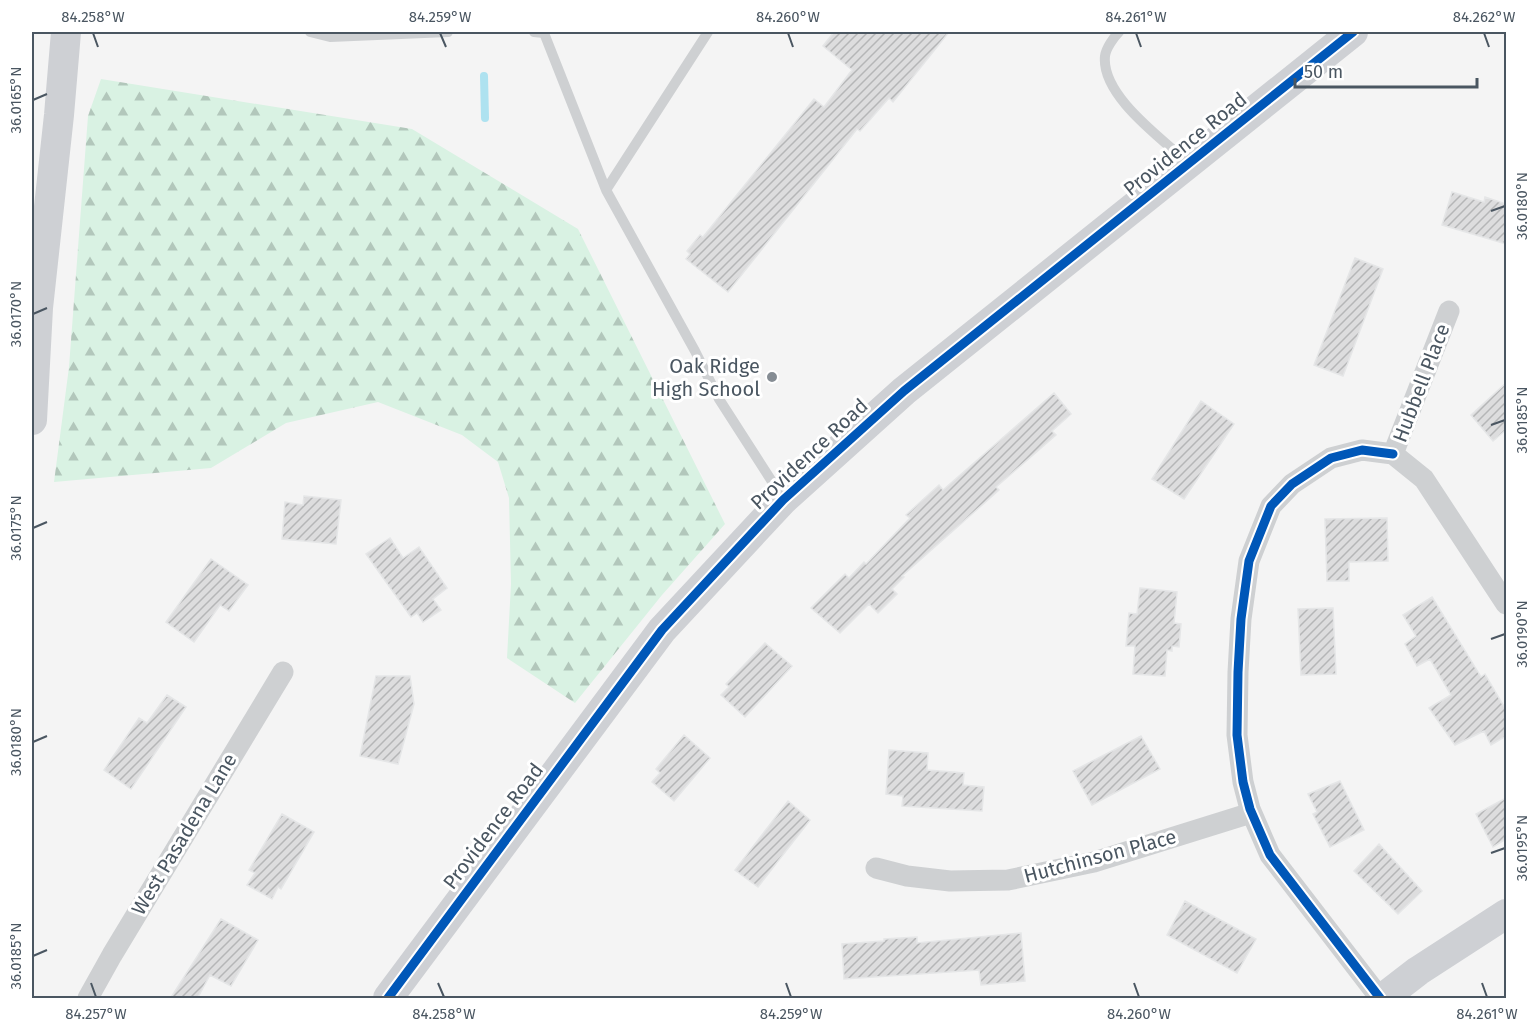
<svg xmlns="http://www.w3.org/2000/svg" width="1538" height="1030" viewBox="0 0 1538 1030" font-family="'Fira Sans',sans-serif">
  <style>
    .forest { fill: url(#forest-firs) }
    .lines { fill: none; stroke-linecap: round; stroke-linejoin: round }
    .stream { stroke: #aee2f0; stroke-width: 8 }
    .building { fill: url(#building-hatch); stroke: #e5e6e7; stroke-width: 1.5 }
    .lane { stroke: #ced0d2; stroke-width: 10 }
    .street { stroke: #ced0d2; stroke-width: 21 }
    .secondary { stroke: #ced0d4; stroke-width: 30 }
    .cycleway-casing { stroke: #fff; stroke-width: 13 }
    .cycleway { stroke: #0057b8; stroke-width: 9 }
    .ticks { fill: none; stroke: #4a5661; stroke-width: 2 }
    .poi-dot { fill: #868d94; stroke: #fff; stroke-width: 2 }
    .labels { text-anchor: middle; dominant-baseline: central; stroke-width: 6; stroke-linejoin: round; paint-order: stroke }
    .street-label { font-size: 20px; fill: #4a5661; stroke: #fff }
    .poi-label { font-size: 20px; fill: #4a5661; stroke: #fff; text-anchor: end }
    .neatline { fill: none; stroke: #4a5661; stroke-width: 2 }
    .ticks-label { font-size: 15px; text-anchor: middle; fill: #4a5661 }
  </style>
  <defs>
    <pattern id="forest-firs" width="22" height="20" patternUnits="userSpaceOnUse" patternTransform="scale(1.5)"><rect width="22" height="20" fill="#d9f2e3"/><path d="M5 1l3.5 6h-7zM16 11l3.5 6h-7z" fill="#b2c7bb"/></pattern>
    <pattern id="building-hatch" width="6" height="6" patternUnits="userSpaceOnUse" patternTransform="scale(1.5)"><rect width="6" height="6" fill="#ddddde"/><path d="M-1 1l2-2M0 6l6-6M5 7l2-2" fill="none" stroke="#b5b6b7"/></pattern>
  </defs>
  <rect width="100%" height="100%" fill="#f4f4f4"/>
  <path class="forest" d="M101 79 412 129 578 229 725 524 662 595 575 703 507 658 511 584 509 498 498 462 462 435 378 402 286 423 211 468 54 482 69 367 88 116Z"/>
  <g class="lines">
    <path class="stream" d="M484 76 485 118"/>
  </g>
  <path class="building" d="M834 32H949L893 102 889 98 860 131 857 129 728 292 686 259 690 254 687 251 700 235 703 237 814 99 824 107 852 70 823 46Z
    M1452 192 1484 202 1485 197 1506 204V244L1442 225Z
    M1355 258 1383 269 1343 376 1314 365Z
    M1506 383V430L1493 441 1471 415Z
    M1054 393 1071 414 1052 431 1056 435 996 487 999 490 902 576 904 577 892 589 897 594 878 613 869 604 840 633 811 608 845 574 849 578 864 562 866 564 910 518 906 515 939 485 943 490Z
    M1201 401 1234 424 1184 499 1152 479Z
    M304 496 341 500 336 544 282 539 285 502 303 505Z
    M1387 518 1388 561 1349 562V581H1327L1325 519Z
    M390 538 403 558 419 547 447 588 433 599 441 610 423 622 417 613 411 617 366 554Z
    M211 559 248 585 229 611 220 605 194 642 166 622Z
    M1140 588 1177 592 1174 623 1181 624 1179 647 1172 646V651L1167 650 1165 676 1133 674 1135 646H1126L1129 613 1137 614Z
    M1432 597 1481 677 1485 674 1506 710V736L1491 745 1484 731 1455 745 1429 708 1451 695 1430 659 1417 666 1405 644 1416 636 1403 615Z
    M1333 608 1336 674 1301 675 1298 609Z
    M765 643 792 666 745 717 721 695 729 687 726 684Z
    M376 676H410L414 704 398 764 360 756Z
    M167 695 186 707 131 789 104 770 139 718 147 723Z
    M684 735 710 758 674 801 652 782 660 773 656 769Z
    M1141 736 1160 769 1092 805 1073 771Z
    M889 750 928 753 927 770 964 773 963 785 984 787 982 811 902 806 903 796 886 794Z
    M1340 781 1364 830 1330 847 1313 814 1317 812 1308 794Z
    M1506 798V839L1493 847 1476 814Z
    M788 801 810 820 758 887 735 870Z
    M282 814 314 832 281 889 278 887 272 899 247 885 255 873 249 870Z
    M1379 844 1422 891 1398 914 1354 871Z
    M1185 901 1256 939 1237 973 1167 935Z
    M221 919 258 940 231 986 210 975 197 999H170Z
    M1021 933 1025 981 981 985 979 970 844 979 842 944 884 941V939L917 937V943Z"/>
  <g class="lines">
    <path class="lane" d="M310 32 330 37 448 32
      M534 32 544 33 606 190 695 351 719 399 782 497
      M1119 32C1114 37 1106 48 1105 56 1101 95 1160 137 1186 161
      M606 190 708 32"/>
    <path class="street" d="M1393 454 1424 479 1506 604
      M1393 454 1449 311
      M876 868 907 876 950 881 1008 880 1094 862 1251 813
      M88 998 112 955 283 672
      M1380 998 1270 855 1250 809 1243 782 1237 735 1238 672 1241 619 1249 561 1271 506 1292 484 1331 458 1362 450 1393 454"/>
    <path class="secondary" d="M32 420 38 308 59 115 66 32
      M388 998 662 630 783 500 904 391 1353 32
      M1383 998 1418 971 1506 914"/>
    <g class="cycleway-casing">
      <path id="cycleway" d="M388 998 662 630 783 500 904 391 1353 32
        M1380 998 1270 855 1250 809 1243 782 1237 735 1238 672 1241 619 1249 561 1271 506 1292 484 1331 458 1362 450 1393 454"/>
    </g>
    <use href="#cycleway" class="cycleway"/>
  </g>
  <path class="ticks" d="M93 33 98 47M440 33 446 47M788 33 793 47M1136 33 1141 47M1484 33 1489 47M33 100 47 94M1491 211 1505 206M33 314 47 308M1491 425 1505 420M33 528 47 522M1491 639 1505 634M33 742 47 736M1491 853 1505 848M33 956 47 950M91 983 96 997M438 983 444 997M786 983 791 997M1134 983 1139 997M1482 983 1487 997"/>
  <circle class="poi-dot" cx="772" cy="377" r="6"/>
  <g class="labels">
    <g class="street-label">
      <text transform="translate(1185 144) rotate(-39)">Providence Road</text>
      <text transform="translate(1421 383) rotate(-69)">Hubbell Place</text>
      <text transform="translate(809 454) rotate(-43)">Providence Road</text>
      <text transform="translate(493 826) rotate(-53)">Providence Road</text>
      <text transform="translate(184 834) rotate(-59)">West Pasadena Lane</text>
      <text transform="translate(1100 856) rotate(-15)">Hutchinson Place</text>
    </g>
    <g class="poi-label">
      <text x="760" y="366">Oak Ridge<tspan x="760" dy="23">High School</tspan></text>
    </g>
  </g>
  <rect width="1538" height="1030" fill="none" stroke="#ffffff" stroke-width="66"/>
  <path d="M1295 78v9h182v-9" fill="none" stroke="#4a5661" stroke-width="3"/>
  <text x="1304" y="78" font-size="18" fill="#4a5661" stroke="#ffffff" stroke-width="4.5" paint-order="stroke">50 m</text>
  <rect x="33" y="33" width="1472" height="964" class="neatline"/>
  <g class="ticks-label">
    <text x="93" y="22">84.258°W</text>
    <text x="440" y="22">84.259°W</text>
    <text x="788" y="22">84.260°W</text>
    <text x="1136" y="22">84.261°W</text>
    <text x="1484" y="22">84.262°W</text>
    <text transform="translate(16 100) rotate(-90)" y="5">36.0165°N</text>
    <text transform="translate(1522 206) rotate(-90)" y="5">36.0180°N</text>
    <text transform="translate(16 314) rotate(-90)" y="5">36.0170°N</text>
    <text transform="translate(1522 420) rotate(-90)" y="5">36.0185°N</text>
    <text transform="translate(16 528) rotate(-90)" y="5">36.0175°N</text>
    <text transform="translate(1522 634) rotate(-90)" y="5">36.0190°N</text>
    <text transform="translate(16 742) rotate(-90)" y="5">36.0180°N</text>
    <text transform="translate(1522 848) rotate(-90)" y="5">36.0195°N</text>
    <text transform="translate(16 956) rotate(-90)" y="5">36.0185°N</text>
    <text x="96" y="1019">84.257°W</text>
    <text x="444" y="1019">84.258°W</text>
    <text x="791" y="1019">84.259°W</text>
    <text x="1139" y="1019">84.260°W</text>
    <text x="1487" y="1019">84.261°W</text>
  </g>
</svg>
